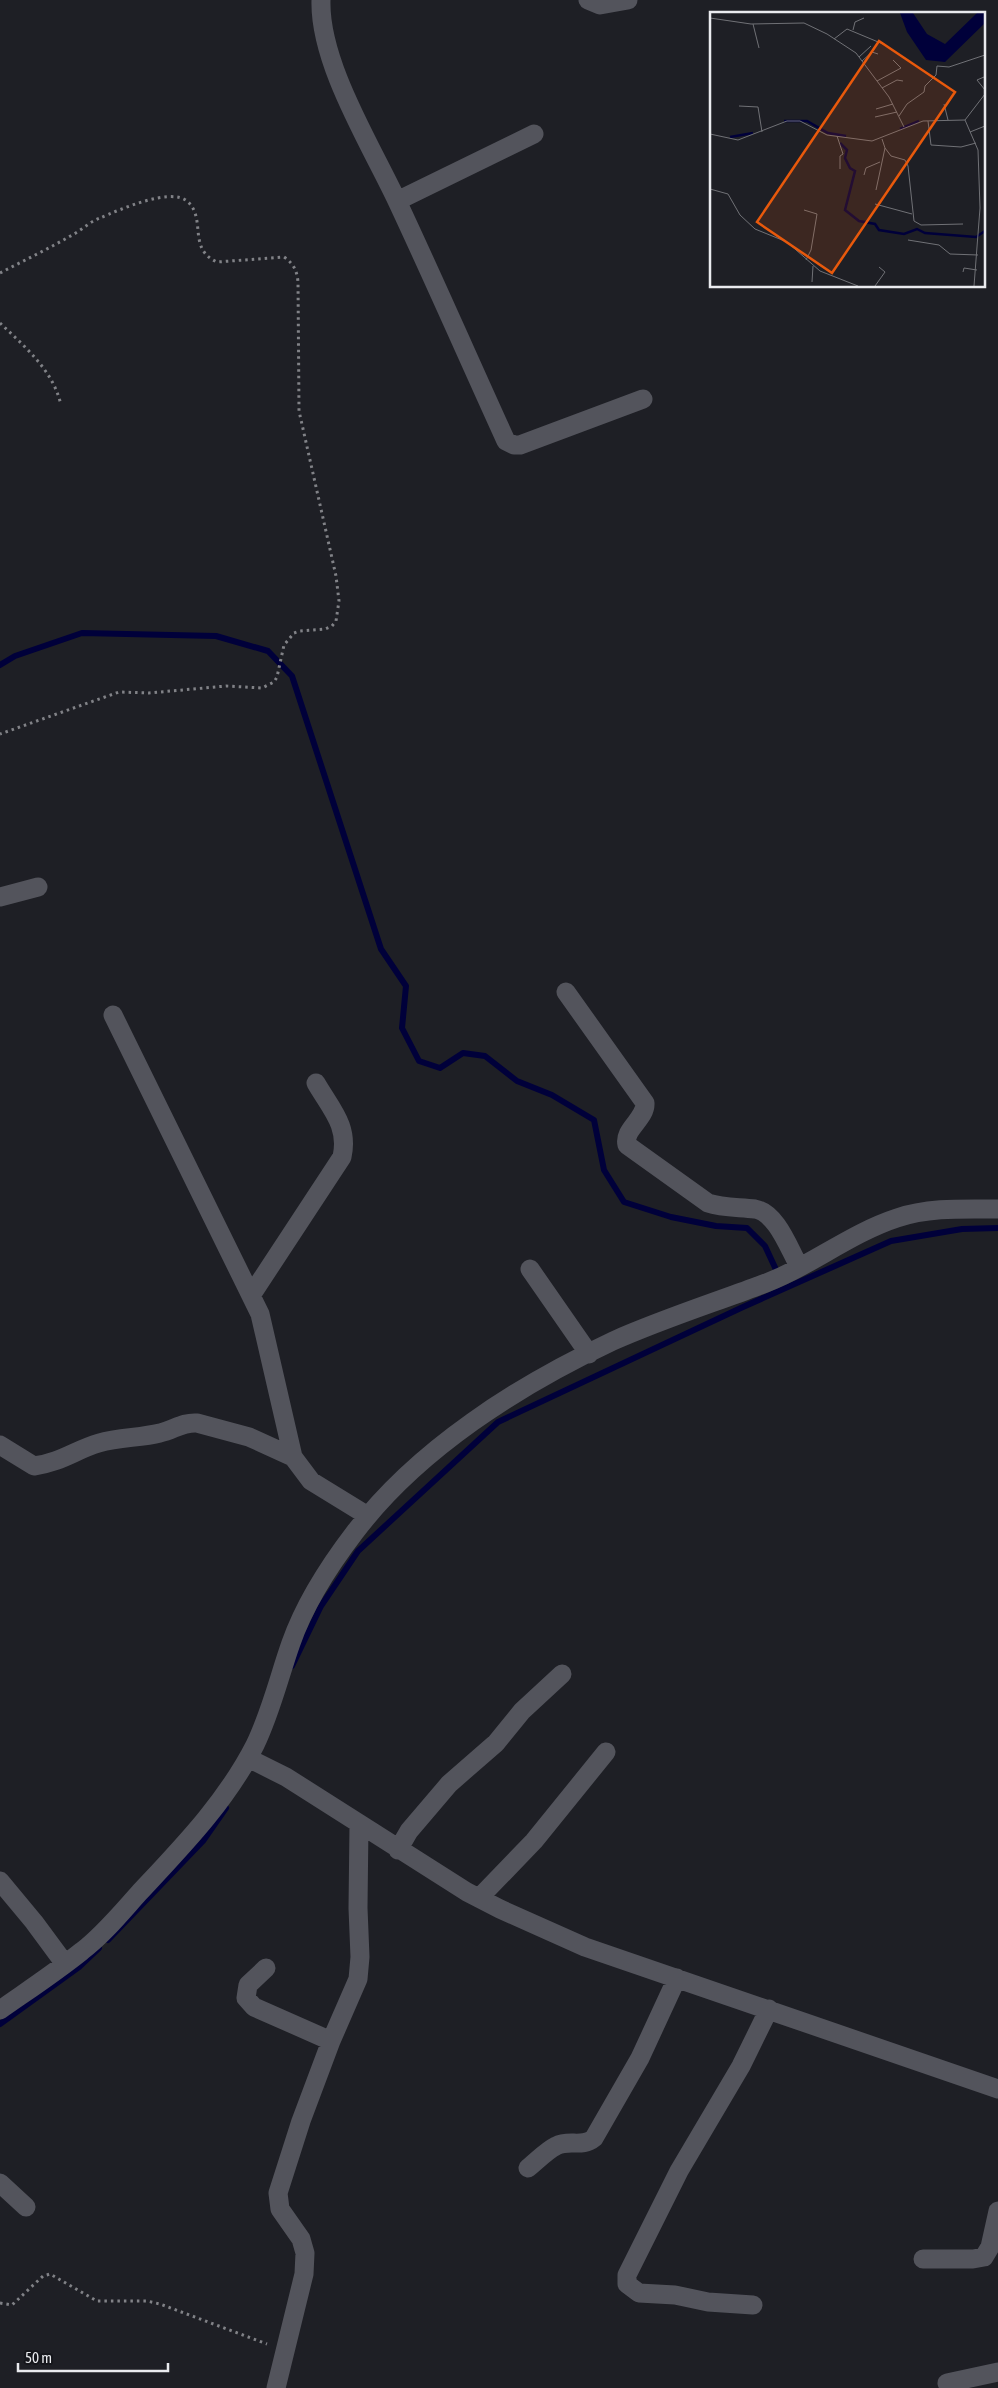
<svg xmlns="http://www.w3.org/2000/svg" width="998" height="2388" viewBox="0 0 998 2388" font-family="'Asap Condensed',sans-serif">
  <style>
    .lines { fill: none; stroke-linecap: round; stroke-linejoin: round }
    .stream { stroke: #00003a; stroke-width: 6 }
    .path { stroke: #818287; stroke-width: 3; stroke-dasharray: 2.5 4; stroke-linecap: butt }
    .minor { stroke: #53545c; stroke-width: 19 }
    .inset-river { fill: none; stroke: #00003a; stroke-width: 2.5 }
    .inset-road { fill: none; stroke: #707176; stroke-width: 1 }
    .view { fill: #e8590c; fill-opacity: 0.15; stroke: #e8590c; stroke-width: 2.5 }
    .inset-edge { fill: none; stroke: #eaebef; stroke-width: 2.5 }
  </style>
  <rect width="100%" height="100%" fill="#1e1f25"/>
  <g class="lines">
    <path class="stream" d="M0 665 15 656 82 633 216 636 268 651 292 676 381 949 406 986 402 1028 419 1061 440 1068 463 1053 485 1056 517 1081 552 1095 594 1120 604 1170 624 1202 671 1217 716 1226 747 1228 765 1246 779 1276
      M292 1666 321 1606 358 1551 498 1422 743 1307 891 1241 962 1229 998 1228
      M108 1940 203 1841 226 1808
      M0 2024 79 1967 99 1948"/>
    <path class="path" d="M0 273C25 260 50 248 74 234 83 229 91 221 100 218 119 210 170 187 187 201 207 218 187 249 217 262L284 257C294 264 297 271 298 282L299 411 336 576 339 601 336 621 332 626 325 629 300 631 294 633 284 645 277 677 274 682 262 688 226 686 149 693 119 692 0 734
      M0 323C25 347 53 370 61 405
      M0 2303 12 2305 43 2276 50 2274 97 2301H147L160 2304 267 2344"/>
    <path class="minor" d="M321 0C319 63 371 145 398 203 435 282 470 362 506 441L514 445H520L643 399
      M588 0 600 5 628 0
      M397 201 534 134
      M0 897 38 887
      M566 992 645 1103C646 1119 623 1129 627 1145L708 1203C723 1208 740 1207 755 1209 777 1213 789 1249 799 1266
      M113 1015 260 1314 293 1457 311 1481 368 1516
      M530 1269 589 1354
      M252 1294 342 1157C349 1126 331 1109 316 1083
      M0 1445 34 1466C62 1462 75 1450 99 1443 119 1437 140 1438 160 1433 174 1430 182 1422 197 1423L249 1437 293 1457
      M248 1758 286 1777 467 1892 500 1909 585 1947 998 2089
      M398 1850 409 1831 449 1784 496 1743 522 1711 562 1674
      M0 1881 34 1922 65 1964
      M479 1898 534 1841 606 1752
      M266 1968 248 1985 246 1998 254 2007 331 2041
      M0 2010C27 1991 56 1972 82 1951 103 1935 121 1913 139 1893 182 1847 226 1802 255 1745 271 1712 279 1677 291 1643 305 1603 329 1566 355 1532 418 1449 519 1385 613 1341 660 1320 710 1304 758 1286 807 1269 848 1234 897 1218 929 1207 965 1209 998 1209
      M528 2168C537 2161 546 2151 556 2146 569 2139 582 2148 594 2138L640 2058 677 1978
      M0 2183 26 2207
      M923 2259H973L984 2257 990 2247 998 2211
      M753 2305 708 2302 675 2295 639 2293 627 2284V2275L679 2171 741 2066 769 2009
      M947 2383 998 2372
      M276 2388 304 2274 305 2253 301 2239 280 2209 278 2193 301 2121 331 2041 358 1979 360 1957 358 1908 359 1825"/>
  </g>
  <g transform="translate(710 12)">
    <rect width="275" height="275" fill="#1e1f25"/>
    <path d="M190 1H203L217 22 235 32 267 1H275V11L235 50 216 48 197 20Z" fill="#00003a"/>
    <path class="inset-river" d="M74 109H97L118 121 136 124M190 117 209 109M20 125 43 121M130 131 137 138 135 146 140 156 145 159 135 198 149 209 165 212 169 218 194 222 207 217 215 221 266 225 275 219"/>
    <path class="inset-road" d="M0 6 41 12 94 11 117 22 146 41 179 85 194 115M43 12 49 36M143 18 145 10 154 6M124 27 137 17 173 32M149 45 161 34M152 49 162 40 168 42M274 65 267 68 275 78M167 69 191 56 183 48M172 76 187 68 193 69M234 92 238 108M29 94 48 95 52 120M166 97 183 92M189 104 197 92 214 80 215 74 226 63 227 54 239 55 275 43M165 105 187 100M218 109 221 133 251 135 266 131M260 120 275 114M0 122 28 128 77 109H90L117 123 162 129 213 109 255 108M127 124 133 142 130 144V157M175 136 181 144 195 148 198 154 204 209 211 213 253 212M154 163 156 156 170 150M0 177 18 182 30 203 45 217 77 230 110 259 148 274M166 178 175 136 172 127M165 192 202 202M94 198 107 202 101 238 96 248M198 228 229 233 240 242 268 243M253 260 254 256 267 258M102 270 103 254M165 274 175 260 169 255M264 274 270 196 268 138 255 108 275 82"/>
    <path class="view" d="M169 29 245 80 122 261 47 210Z"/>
    <rect width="275" height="275" class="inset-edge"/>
  </g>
  <path d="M18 2363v8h150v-8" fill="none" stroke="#eaebef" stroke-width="2.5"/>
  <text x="25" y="2363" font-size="15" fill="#eaebef" stroke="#15161b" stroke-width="4" paint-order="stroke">50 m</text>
</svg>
